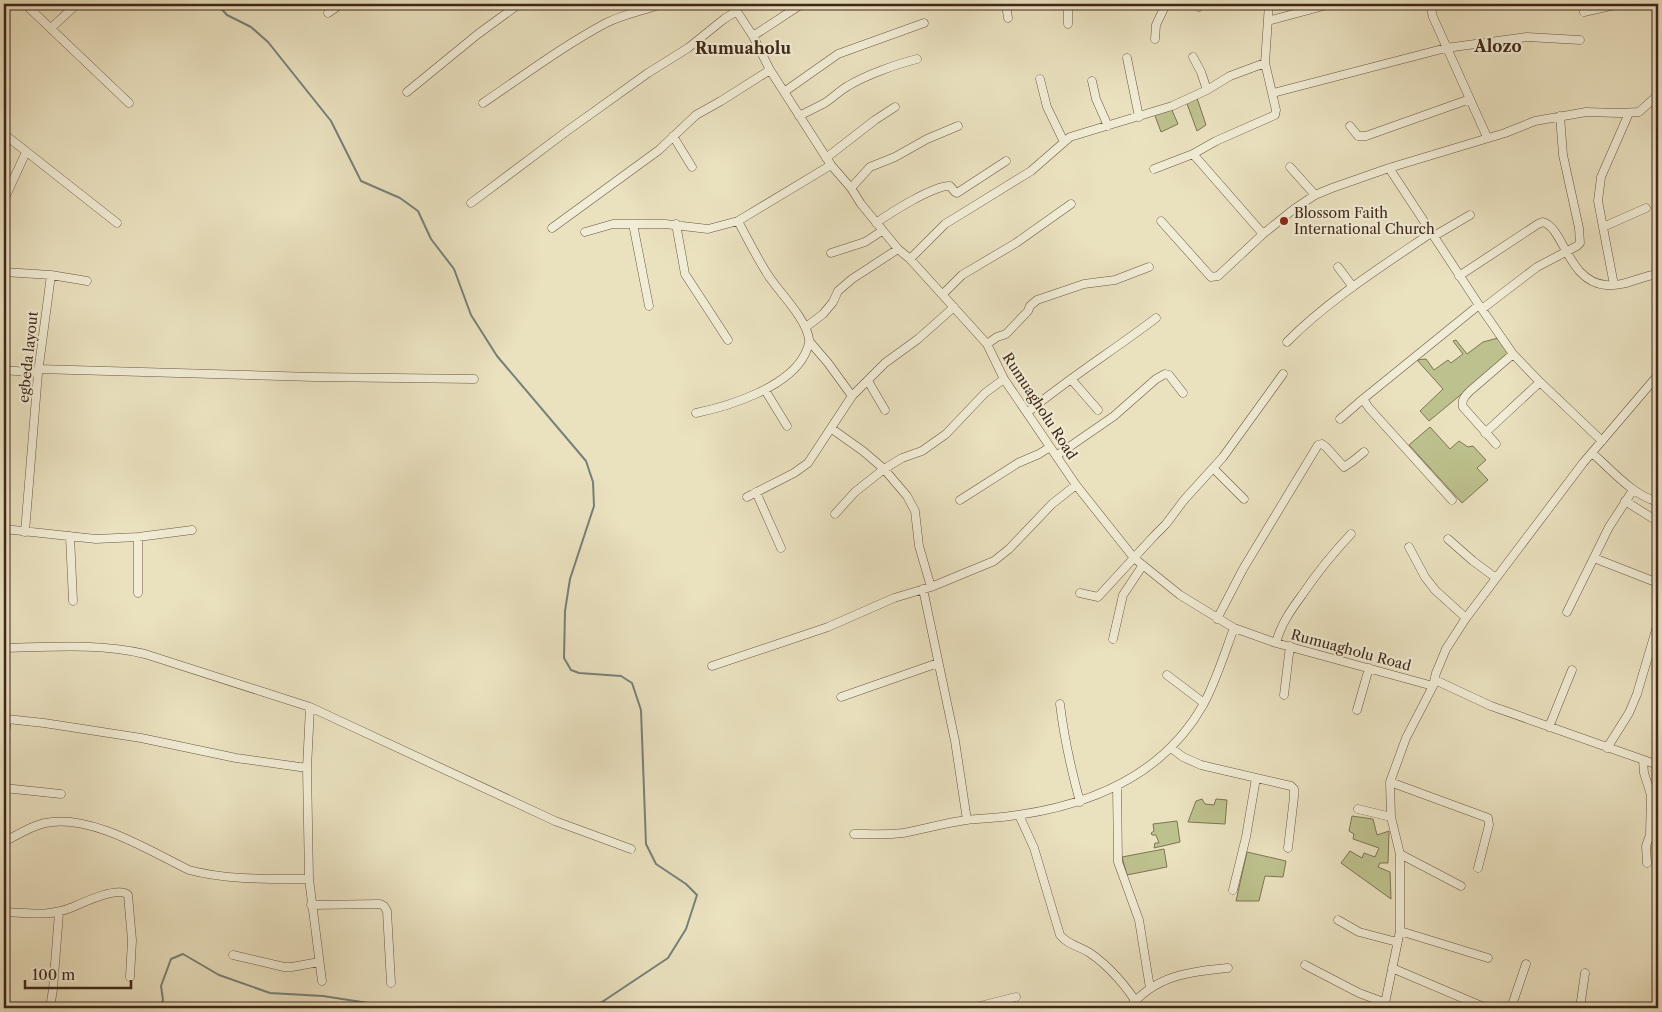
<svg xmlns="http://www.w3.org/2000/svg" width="1662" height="1012" viewBox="0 0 1662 1012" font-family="'Libre Caslon Text',serif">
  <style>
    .green { fill: #bdc18d; stroke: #7e7453 }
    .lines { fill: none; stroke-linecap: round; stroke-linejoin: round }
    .stream { stroke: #76807a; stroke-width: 2 }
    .minor-casing { stroke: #6a5642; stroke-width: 9 }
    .minor { stroke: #f1ecd5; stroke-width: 8 }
    .poi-dot { fill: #8f2418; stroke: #f1ecd5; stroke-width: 2 }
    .labels { text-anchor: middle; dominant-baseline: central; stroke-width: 4.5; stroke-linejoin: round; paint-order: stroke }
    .poi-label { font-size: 14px; fill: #3f2719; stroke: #f1ecd5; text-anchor: start }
    .street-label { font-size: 14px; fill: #3f2719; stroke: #f1ecd5 }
    .quarter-label { font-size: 16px; font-weight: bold; fill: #3f2719; stroke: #f1ecd5 }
  </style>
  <rect width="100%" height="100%" fill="#eae1bf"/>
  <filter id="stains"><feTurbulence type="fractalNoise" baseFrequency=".004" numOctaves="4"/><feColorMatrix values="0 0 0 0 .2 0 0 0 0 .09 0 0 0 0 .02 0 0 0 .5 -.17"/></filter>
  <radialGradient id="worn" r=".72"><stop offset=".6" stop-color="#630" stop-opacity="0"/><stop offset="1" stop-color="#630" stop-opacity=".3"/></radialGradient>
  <path class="green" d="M1197 98 1206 125 1197 131 1186 101Z
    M1171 108 1178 124 1161 132 1154 113Z
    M1498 338 1510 354 1429 421 1420 411 1443 389 1417 360 1426 359 1434 370 1448 360 1451 363 1463 354 1453 341 1456 340 1467 354 1483 342Z
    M1430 427 1450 449 1459 441 1468 447 1473 446 1486 460 1477 468 1488 480 1462 503 1409 445Z
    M1202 799 1205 804 1214 805 1216 799 1227 800 1225 824 1188 822 1196 801Z
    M1352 816 1373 819 1377 835 1389 831 1388 863H1380L1378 867 1390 872 1391 899 1341 863 1350 851 1362 858 1364 853 1375 857 1379 848 1353 839 1354 834 1349 831Z
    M1177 821 1180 842 1154 848 1155 843H1159L1156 835H1152L1151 833 1154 831 1153 824Z
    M1164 849 1167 867 1127 875 1122 857Z
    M1247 852 1286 861 1283 877 1265 876 1259 901H1236Z"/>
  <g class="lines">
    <path class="stream" d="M217 4 227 15 251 27 268 42 331 121 361 181 400 198 418 211 431 239 454 269 471 315 497 356 586 461 593 482 594 506 570 579 565 611 564 658 571 670 579 673 621 676 632 683 641 710 646 844 656 864 686 884 697 895 686 929 668 958 602 1002 588 1008
      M160 1008 163 1000 161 986 171 959 183 954 219 975 270 993 323 996 368 1003 416 1006 420 1008"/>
    <g class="minor-casing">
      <path id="minor" d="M25 4 129 103
        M732 4 753 36 770 70 831 165 851 188 861 204 898 249 910 259 987 344 1004 379 1076 485 1134 558 1180 595 1234 628 1276 643 1433 686
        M1006 4 1008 18
        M1199 4V7
        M1430 4 1433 17 1487 137
        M1655 4 1658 11
        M1584 12 1619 4
        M328 13 341 4
        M1268 21 1331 4
        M1068 24V4
        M51 28 77 4
        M753 36 802 4
        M1155 39 1156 25 1166 4
        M1193 57 1201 72 1207 90
        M1127 58 1139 117
        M1040 79 1047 107 1064 142
        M1092 81 1096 99 1108 126
        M407 92 478 34 519 4
        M784 92 838 54 924 23
        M1273 93 1446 48 1527 37 1580 40
        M483 103C523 76 563 46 606 23 624 14 643 11 661 4
        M799 116C807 112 815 108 823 104 832 99 839 91 848 86 866 75 897 64 917 59
        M1350 126 1358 136H1366L1470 99
        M4 134 117 223
        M673 136 692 167
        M1193 154 1263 234
        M826 158 875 120 895 107
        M1290 167 1315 195
        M1389 168 1479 305 1513 354 1540 382 1602 441
        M1154 169 1193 154 1216 141 1275 115 1276 110 1265 63 1269 4
        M851 188 870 167 895 157 927 139 958 126
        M4 200 26 152
        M471 203 567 131 648 73 688 48 724 19 737 11
        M1161 221 1211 277 1218 276 1263 234 1294 209 1315 195 1332 188 1389 168 1505 133 1535 121 1586 112 1619 113 1639 112 1658 95
        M876 223C890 213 934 185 950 186L955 192 957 193 1006 161
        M633 224 649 306
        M676 224 685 274 728 340
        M1603 227 1646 208
        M552 228 659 150 696 115 721 101 770 70
        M585 232 613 224H665L708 229 738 221 831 165
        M1434 236 1470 215
        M831 253 865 242 882 231
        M910 259 945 224 1031 171 1070 137 1172 106 1207 90 1230 76 1265 63
        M1338 267 1353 287
        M4 272 51 275 87 281
        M1459 276 1538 224 1543 222C1564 228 1568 282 1606 285 1624 287 1641 276 1658 274
        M1614 285 1598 201 1601 177 1629 113
        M943 294 962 275 1016 243 1071 204
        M1482 309 1537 267 1577 246 1580 243 1579 228 1563 155 1560 116
        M806 327 823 314 833 302 838 291 852 279 898 249
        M810 342 828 363 852 396
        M1287 342C1327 301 1384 265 1431 233
        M987 344 997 337 1006 334 1028 311 1030 306 1037 300 1084 284 1115 280 1149 267
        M38 369 314 377 474 379
        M4 370 38 373
        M1071 379 1098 410
        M868 381 885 410
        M765 390 787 426
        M1028 412C1069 378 1114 350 1156 318
        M696 413C730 406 789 387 805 354 807 349 810 344 809 339 806 319 782 295 770 278 758 260 748 240 738 221
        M1340 419 1363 399
        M832 429 863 451 884 469 907 496 915 511 919 546 931 587
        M1485 433 1540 382
        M1496 444 1463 407C1461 400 1465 396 1470 391L1513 354
        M1592 453C1613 471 1631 494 1658 502
        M1056 456 1114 416 1156 379 1165 374 1169 375 1183 393
        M1213 468 1244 499
        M756 492 781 548
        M747 497 794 473 808 463 852 396 885 363 918 339 954 307
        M960 500 1018 463 1039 454 1050 447
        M1452 500 1369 408 1363 399 1479 305
        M1625 501 1657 521
        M835 514 855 492 884 469 902 458 922 451 946 434 985 393 1004 379
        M4 529 96 539 138 537 192 530
        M25 532 38 373 51 275
        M70 536 73 601
        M138 537V593
        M1448 539 1473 561 1496 578
        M1409 547 1425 577 1435 590 1466 618
        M1594 558 1658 583
        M923 589 955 741 967 820
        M1080 593 1098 597 1154 536 1166 524 1184 500 1223 457 1283 374
        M1567 612 1609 527 1633 490
        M1217 619 1243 569 1318 445 1322 444 1326 447 1344 467 1353 461 1364 452
        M1113 639 1123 595 1143 565
        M1276 643C1281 624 1291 610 1302 595 1317 573 1333 553 1351 534
        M4 648C51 647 99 643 145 654L310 707 555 821 631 849
        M712 666 828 627 894 598 931 587 994 561 1009 549 1052 504 1076 485
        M1167 675 1204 703
        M1435 680 1491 706 1658 765
        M1284 695 1290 646
        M841 697 938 663
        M1060 704C1064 738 1071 769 1080 802
        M310 707 307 768 309 879 322 981
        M4 709 7 719 4 743
        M1357 710 1369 668
        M7 719 44 723 141 738 236 758 307 768
        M1549 727 1572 670
        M1171 748 1183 757 1201 765 1291 786 1294 789V797L1288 848
        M1607 748 1629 713 1637 694 1658 623
        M1643 760 1644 773 1651 795 1650 835 1646 846 1647 863
        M1390 782 1488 818 1489 825 1478 868
        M1117 786 1118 862 1139 920 1150 988
        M4 788 61 794
        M1358 809 1391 817
        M1019 815 1034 848 1060 935C1068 945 1079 946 1090 953 1110 967 1127 987 1140 1008
        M854 834C870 834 886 835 903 833 924 829 945 823 966 820 983 818 1001 818 1018 815 1094 804 1164 774 1203 705 1215 684 1225 652 1234 628
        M4 842C17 835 31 826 45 823 90 813 150 851 189 870 226 880 270 879 309 879
        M1400 854 1461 886
        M1233 890 1246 837 1256 778
        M311 905 380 904 384 906 387 911 391 983
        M4 912C29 913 49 917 73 907 84 902 119 886 128 895L132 940 130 977
        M1338 920 1359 932 1397 942
        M1400 931 1488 958
        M233 955 284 967H292L319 962
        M1305 965 1359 993 1386 1003
        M1392 968 1486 1008
        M50 1008 53 989 59 913
        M972 1008 1016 997
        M1129 1008C1156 975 1188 972 1228 968
        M1384 1008 1400 931V854L1391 817 1390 782 1406 738 1433 686 1436 673 1446 649 1466 618 1583 463 1658 375
        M1511 1008 1526 964
        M1580 1008 1585 973"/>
    </g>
    <use href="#minor" class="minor"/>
  </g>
  <circle class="poi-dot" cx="1284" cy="221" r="5"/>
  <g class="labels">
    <g class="poi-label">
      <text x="1294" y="213">Blossom Faith<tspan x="1294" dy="16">International Church</tspan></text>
    </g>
    <g class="street-label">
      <text transform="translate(28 357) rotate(-84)">egbeda layout</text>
      <text transform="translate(1040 406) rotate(57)">Rumuagholu Road</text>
      <text transform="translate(1351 650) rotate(15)">Rumuagholu Road</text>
    </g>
    <g class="quarter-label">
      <text x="1498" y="46">Alozo</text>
      <text x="743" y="48">Rumuaholu</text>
    </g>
  </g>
  <rect width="1662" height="1012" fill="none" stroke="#eae1bf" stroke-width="20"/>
  <rect x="5" y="5" width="1652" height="1002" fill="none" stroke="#3f2719" stroke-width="2.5"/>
  <rect x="10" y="10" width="1642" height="992" fill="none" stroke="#3f2719"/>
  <path d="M25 980v8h106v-8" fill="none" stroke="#3f2719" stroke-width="2.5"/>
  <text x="32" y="980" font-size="15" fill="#3f2719" stroke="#f1ecd5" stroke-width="4" paint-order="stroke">100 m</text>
  <rect width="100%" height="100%" filter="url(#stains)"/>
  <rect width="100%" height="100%" fill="url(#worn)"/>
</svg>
